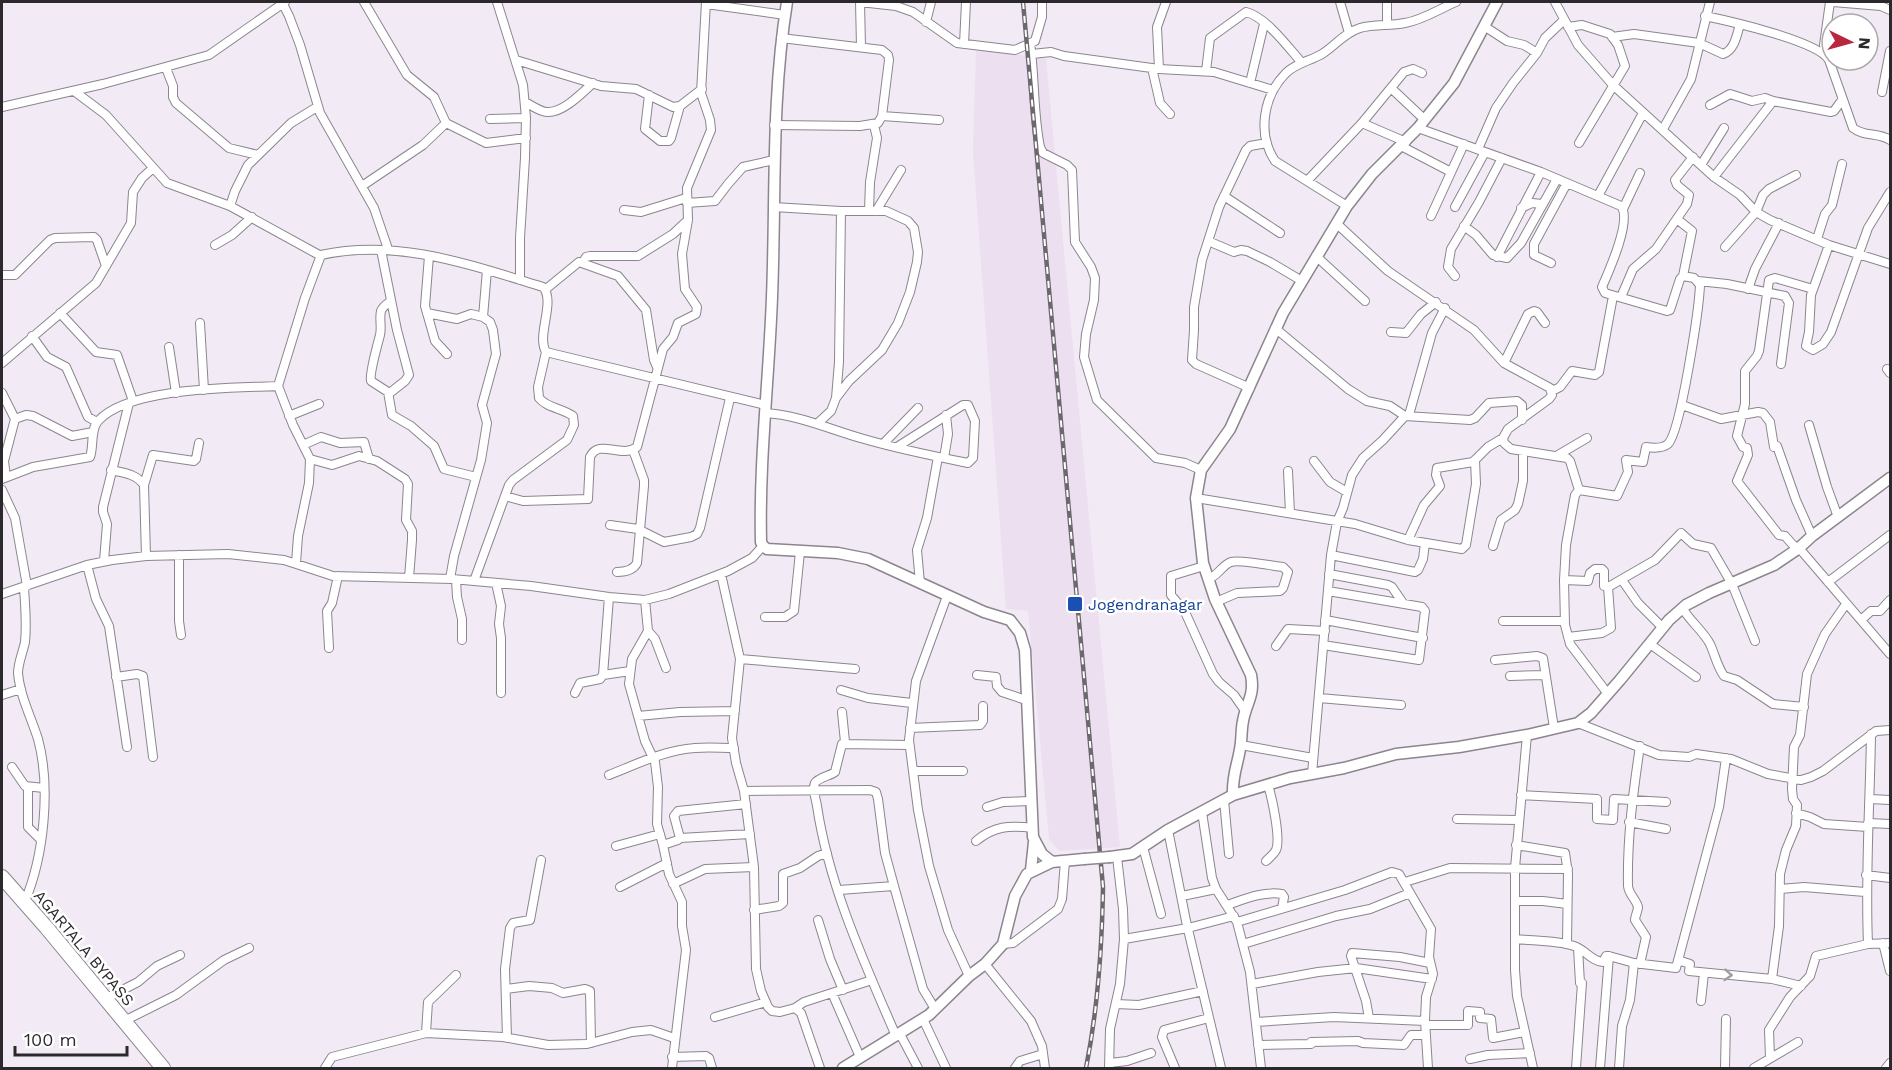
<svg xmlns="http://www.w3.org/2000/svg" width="1892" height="1070" viewBox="0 0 1892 1070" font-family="'Work Sans',sans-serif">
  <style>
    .built { fill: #ecdff0 }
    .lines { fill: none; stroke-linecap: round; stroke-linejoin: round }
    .street-casing { stroke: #8c858e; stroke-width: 10 }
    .secondary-casing { stroke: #8c858e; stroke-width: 13 }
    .highway-casing { stroke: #8c858e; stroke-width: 16 }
    .street { stroke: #fff; stroke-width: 8 }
    .secondary { stroke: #fff; stroke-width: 10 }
    .highway { stroke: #fff; stroke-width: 14 }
    .rail-casing { stroke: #6c686e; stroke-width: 4.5 }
    .rail { stroke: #fff; stroke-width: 2; stroke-dasharray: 7; stroke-linecap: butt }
    .secondary-bridge-casing { stroke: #8c858e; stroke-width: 13; stroke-linecap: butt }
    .secondary-bridge { stroke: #fff; stroke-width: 10 }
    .oneway { stroke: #a09fa0 }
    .transit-dot { fill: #1a4fb4; stroke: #fff; stroke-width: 2 }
    .labels { text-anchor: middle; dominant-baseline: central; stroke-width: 5; stroke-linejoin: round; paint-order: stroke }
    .transit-label { font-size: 16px; fill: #164399; stroke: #fff; text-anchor: start }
    .street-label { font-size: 16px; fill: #2c292d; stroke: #fff }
  </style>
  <rect width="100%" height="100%" fill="#f2ebf5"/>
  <path class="built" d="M976 48 1046 59 1120 847 1059 851 1049 839 1028 611 1006 609 973 152Z"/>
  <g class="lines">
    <g class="street-casing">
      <path id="street" d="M364 2 407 75 434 97 446 123 486 143 526 138
        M497 2 523 85 526 118 525 158 520 238V280
        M860 2 896 6 913 12 957 43 1015 50 1035 41 1042 17V2
        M860 2 861 47
        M1340 2 1349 33
        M1555 2 1578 45 1613 85 1714 177 1740 195 1756 212 1770 220 1829 245 1890 264
        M1833 2 1881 6 1890 10
        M283 4 289 16 300 45 320 113 374 208 388 249
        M706 4 785 15
        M1705 16C1729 21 1818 41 1829 60L1853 128C1864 137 1879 132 1890 140
        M926 22 931 2
        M1387 25V2
        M1484 26 1507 41 1524 45 1537 53
        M1568 27 1582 25 1610 34 1618 45 1625 66 1579 143
        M1612 37 1634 34 1699 43 1723 54C1735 50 1737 34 1740 24
        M1030 43C1035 78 1033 113 1040 147L1043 153 1067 165 1072 170 1075 242 1091 267 1095 278 1094 300 1086 334 1084 357 1097 400 1156 458 1185 463 1201 470
        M964 44 966 2
        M1032 54 1051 52 1064 56 1159 69 1214 72 1273 90
        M1826 56 1824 45 1830 2
        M516 60 601 86 636 89 673 107 680 106 702 89
        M166 68 173 86V97L176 103 229 148 258 155
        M1152 68 1160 103 1170 114
        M1159 69 1157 27 1166 2
        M1206 71 1210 38 1246 12C1266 17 1288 47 1302 63
        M1250 83 1264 24
        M1391 88 1425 120
        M74 91 106 115 167 183 230 206 321 256
        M1882 92 1890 51
        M649 95 645 129 660 141H669L671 138 680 106
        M525 102C531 105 540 112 547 112 563 113 582 93 593 83
        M1710 105 1730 94 1752 101 1765 98 1773 101
        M2 107 103 84 209 55 285 2
        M882 116 939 120
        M490 119 526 118
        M1362 123 1406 142
        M774 125 860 126 878 123 882 116 889 60 888 55 882 50 781 38
        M1418 128 1541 172 1621 206C1632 220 1609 271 1602 287L1605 293 1667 311 1670 310 1680 279 1683 276 1694 278 1700 285C1699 308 1681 431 1668 444 1662 449 1653 448 1646 447L1643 462 1626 460 1628 472 1617 496 1579 490 1575 495 1566 545 1564 580 1565 625 1570 644 1608 694
        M1663 129 1691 79 1710 2
        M1401 146 1451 172
        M1478 149 1496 108 1513 83 1537 53 1545 38 1564 20
        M1701 165 1724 128
        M1714 177 1773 101 1831 112 1834 111 1842 100
        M1307 181 1362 123 1404 72 1413 69 1422 73
        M362 186 423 145 446 123
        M1224 196 1280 233
        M1598 196 1643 113
        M687 203 715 201 728 184 743 167 774 160
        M230 206 235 191 248 165 291 123 317 107
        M1347 206 1275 161C1257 134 1263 96 1286 73 1296 63 1310 61 1322 54 1335 46 1344 33 1360 28 1374 24 1390 26 1405 23 1423 20 1439 9 1456 2
        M773 207 841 211H886L908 221 914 228 918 252 917 262 910 292 898 323 882 350 849 381 836 398
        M1455 207 1485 152
        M1521 208 1532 203 1542 204
        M1623 209 1640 173
        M624 210 641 212 686 198
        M869 211 870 182 877 138 874 125
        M876 211 901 170
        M1431 216 1464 144
        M1678 220 1692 231 1683 276
        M1336 223 1388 271 1474 330 1504 363 1550 388 1552 395 1549 399 1508 429 1503 438 1504 443 1511 449 1567 458 1570 461 1579 490
        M1464 226 1476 235 1493 255 1507 258 1521 243 1557 179
        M1817 239 1825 214 1832 205 1842 164
        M1208 241 1234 252 1241 250 1247 251 1270 262 1302 281
        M215 245 232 235 252 217
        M1829 245 1811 295 1809 332 1806 346 1813 350 1823 344 1831 332 1868 228 1890 192
        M1725 247 1756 212 1763 195 1769 189 1796 175
        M381 250 397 330 409 375 405 381 391 392H388L371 381C369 374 378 343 380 335 382 327 379 318 381 311 383 306 387 304 391 301
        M429 256 425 306 435 341 447 354
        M1316 256 1365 301
        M1497 257 1541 172
        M583 262 586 257 590 256H638L673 234 688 220
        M1551 263 1534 255V244L1567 183
        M2 275H15L50 240 55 238 94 237 97 240 106 266
        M1455 276 1448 267 1451 249 1479 202 1502 158
        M1698 281 1727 284 1785 296 1789 303 1781 364
        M546 289 579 262 618 276 646 310 654 360 657 367
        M1748 289 1755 269 1779 223
        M1813 289 1775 278 1769 280 1759 351 1757 356 1745 371V404L1737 436 1743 447 1747 448 1748 455 1737 481 1779 535 1785 536 1793 545 1799 548 1890 654
        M1621 297 1633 269 1656 249 1687 204 1689 195 1677 185 1675 180 1693 157
        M60 313 96 352 117 355 133 401
        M427 313 457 319 471 314 483 317 490 322 493 330 496 354 482 405 487 423 481 460 454 556 450 579
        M483 317 487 270
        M200 323 204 390
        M1275 328 1348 389 1367 401 1390 406 1405 416
        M1391 332 1406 333 1421 314 1436 302
        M32 336 47 357 66 367 88 417 97 422
        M169 347 176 393
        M2 363 96 283 131 223 133 192 142 178 153 168
        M1504 363 1528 314 1534 311 1537 312 1545 323
        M1887 369 1890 373
        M1250 388 1196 364 1192 360 1194 330V307L1202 260 1219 207 1246 150 1250 146 1267 143
        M1552 391 1560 387 1572 371 1595 375 1599 372 1613 296
        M388 392 392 415 411 426 434 446 444 469 476 477
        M2 393 15 419 4 461 6 477
        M1682 405 1721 419 1758 412 1763 413 1770 422 1774 447 1777 446 1796 500 1812 536
        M765 413C800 415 831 430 864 439 898 449 933 456 968 463L973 458 975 421 968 405H963L897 447
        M1409 415 1432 333 1445 308
        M289 416 319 404
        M15 419 26 415 33 416 72 436 93 432
        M818 423 831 411 836 398 839 362 841 211
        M1809 425 1827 487 1838 517
        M883 444 918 408
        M303 445 321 437 340 443 364 442 369 459
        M1558 455 1587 438
        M944 458 948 434 946 415
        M310 459 332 465 359 456 377 461 405 479 408 484 406 520 412 531V540L409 578
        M1314 461 1330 482 1347 492
        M111 470C125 473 136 474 144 485L146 556
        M1288 471 1290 513
        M2 479 33 467 90 457C94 446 90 430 98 421 129 387 233 388 278 386
        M144 485 153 455 194 461 196 459 199 443
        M2 490 15 518 27 586
        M505 496 523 501 588 499 590 457C599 438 621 459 637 447L663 349 673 337 678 323 696 314 697 307 685 289 682 254 688 220 687 188 711 130 710 120 701 93 706 2
        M1196 498 1355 524 1408 540 1462 549 1466 545 1476 484 1475 460
        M610 525 638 529 664 542 691 537 697 534 700 528 730 398
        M1408 540 1424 505 1440 486 1436 475 1437 468 1473 462 1488 447 1503 438
        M1493 546 1501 520 1515 510 1518 504 1523 481V451
        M179 555V621L181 635
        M1331 555 1415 572 1418 570 1423 559 1425 543
        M104 561 107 524 103 512V507L129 403
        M296 563 298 536 309 483 310 459 293 425 278 386 305 298 321 255C397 238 471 265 543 287 556 302 536 335 546 352L766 405
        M87 565 96 599 109 626 127 747
        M1204 566 1171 576V595L1185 612 1213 674 1219 682 1234 695 1246 712
        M617 572C625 572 633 571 637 563L644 486V480L633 450
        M721 574 740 659 732 738 736 763 744 791 754 867 756 969 761 991 768 1007 772 1011 780 1012 795 1008 801 1013 820 1068
        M1329 574 1388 585 1392 587 1403 603
        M1208 579C1218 576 1222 565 1231 562 1239 559 1273 566 1283 567L1288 572 1283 588 1280 591 1237 593 1216 602
        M456 580 457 597 462 619V640
        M1564 580 1588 581 1590 573 1595 569H1602L1604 571V586H1610L1655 560 1681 533 1693 544 1711 548 1732 584 1755 641
        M1622 580 1638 603 1663 628
        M474 581 509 485 513 480 567 440 574 425 573 416C562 408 547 408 539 398L538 387 546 352
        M1828 582 1890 535
        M496 583 501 606 499 624 501 638V693
        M920 583 917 550 927 518 938 457
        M24 587C25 605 27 624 25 642 23 652 18 663 18 673 20 696 31 717 38 739 51 787 44 856 25 901
        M2 594 87 565 112 560 146 556 228 554 284 560 333 576 452 579 531 586 609 597 645 600 669 594 728 571 752 558 763 546
        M947 596 916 681 909 740 918 810 929 866 948 930 969 976
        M645 600 648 631 632 659 629 684 645 741 655 762 658 787 657 824 663 845 669 874 682 902V926L686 950 672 1068
        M1683 609C1690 621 1704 632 1710 644 1715 655 1717 666 1724 676L1737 680 1773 704 1804 707
        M765 617H785L794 611 800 552
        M1325 620 1423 638
        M1861 620 1871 611H1880L1890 600
        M1503 621H1565
        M648 631 655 639 666 668
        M1568 637 1602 633 1611 628 1608 587
        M1650 644 1696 677
        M1323 645 1419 660 1425 611 1422 607 1328 591
        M1276 646 1288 629 1325 631
        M329 648 327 611 332 603 338 576
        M740 659 855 669
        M1495 660 1537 656 1543 658 1554 728
        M603 675 630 671
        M977 675 996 677 997 686 1002 692 1026 700
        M1510 676 1545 675
        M116 677 137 674 143 676 153 757
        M841 690 868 698 912 703
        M575 693 580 683 600 679 603 675 609 597
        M2 695 21 689
        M1319 698 1401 705
        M842 712 845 742
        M638 716 680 712 735 711
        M1578 723 1659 755 1689 757 1696 754 1731 759 1768 774 1801 780 1811 777 1823 771 1876 731 1890 730
        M910 728 980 725 983 721V706
        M1527 735 1515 868V970L1517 996 1533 1068
        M1241 745 1313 758
        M1640 746C1633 793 1627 839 1628 886 1629 895 1636 899 1638 907 1638 911 1635 916 1635 920L1646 937 1640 964
        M12 767 25 786 44 788
        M913 771H963
        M1312 774 1331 555 1337 522 1343 508 1352 475 1363 458 1383 440 1405 416 1470 420 1475 418 1489 403 1517 401 1522 405V420
        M609 775C637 764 665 750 695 748 708 747 721 748 734 748
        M28 788V827L40 839
        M744 791 870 790 876 792 878 799 885 853 894 886 923 989 935 1009
        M1521 795 1597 799V819L1613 820 1614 799 1666 802
        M1870 799 1890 800
        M1224 800 1229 854
        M987 807 1003 802 1031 801
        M1202 812 1212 878 1216 889 1237 922 1250 972 1261 1068
        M1796 813 1810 817 1824 824 1868 827
        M1457 819 1518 820
        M1629 822 1666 829
        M1868 823 1890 824
        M1168 830 1186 921 1221 1068
        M680 838 750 834
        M976 841C994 826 1009 825 1033 828
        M663 845 678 840 680 838 674 816 678 811 746 804
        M1516 845 1565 853 1568 873 1567 944
        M616 846 660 834
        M1143 847 1161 914
        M1266 861C1269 858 1274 854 1276 850 1281 839 1272 798 1268 785
        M1866 875 1890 878
        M1405 882 1450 868 1568 869
        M673 884 705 869 754 867
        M620 887 667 863
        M1780 889 1804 887 1865 892
        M839 890 894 886
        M1182 896 1216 889
        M1515 901H1543L1567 904
        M1227 905C1245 899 1263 891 1282 894L1284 897 1282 908
        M754 910 779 906 783 903V874L800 868 818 856 827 853
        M818 920 830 959 843 990
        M1237 922 1345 890 1392 872 1399 874 1431 929 1429 957 1433 974 1426 997 1425 1021 1428 1068
        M1124 939 1188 928 1234 916
        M1515 939C1534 941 1556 940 1574 946 1586 950 1591 961 1603 962L1606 956H1609L1634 963 1676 968 1719 807 1726 758
        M1883 943 1890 971
        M1003 944 1013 943 1058 909 1062 899 1065 861
        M1243 944 1336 916 1370 909 1410 893
        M1868 944C1865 874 1870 804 1871 734
        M1678 960 1690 964 1689 971 1772 979 1801 986
        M985 964 1031 1021 1042 1046 1045 1068
        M1772 979 1779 926 1780 874 1786 850 1796 826 1797 805 1793 799 1792 789 1794 747 1800 735 1807 674 1825 634 1846 604
        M1252 984 1318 972 1356 968 1432 979
        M506 989 529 986 552 988 563 993 585 989 590 991 591 1043
        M832 993 860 1057
        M105 999 138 982 157 966 180 955
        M1701 1001 1704 973
        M1116 1004 1139 1005 1203 991
        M795 1008 804 1002 872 980
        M715 1017 766 1002
        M1369 1018 1366 1001 1351 956 1352 953 1400 957 1430 963
        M923 1019 946 1068
        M124 1021 176 995 224 960 249 948
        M1256 1022 1334 1017 1425 1021
        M1426 1025H1468V1011L1480 1012V1018L1491 1019 1493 1038 1524 1032
        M426 1033 428 1002 456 975
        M900 1034 918 1068
        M896 1036C864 962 829 886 817 806 816 799 812 789 815 783 819 777 830 776 835 772L842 744 909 745
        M507 1038 505 969 510 928 513 923 530 920 541 860
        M1258 1045 1311 1044V1042L1358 1041 1363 1043 1404 1045 1411 1035H1426
        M672 1057 706 1056 709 1058 712 1068
        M1770 1058 1769 1030 1790 997 1810 976 1816 956 1868 944 1890 943
        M1470 1059 1488 1055 1530 1053
        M1110 1063 1127 1061 1151 1053
        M325 1068 332 1057 426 1033 503 1037 548 1045 587 1044 632 1032 651 1030 674 1038
        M1015 1068 1020 1061 1043 1054
        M1109 1068 1110 1029 1120 984 1124 939 1123 909 1117 857
        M1175 1068 1162 1037 1164 1030 1209 1018
        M1576 1068 1582 983H1580L1578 948
        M1600 1068 1609 956
        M1619 1068 1622 1026 1630 1000 1634 963
        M1725 1068 1726 1019
        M1754 1068 1798 1042
        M1886 1068 1890 1063"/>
    </g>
    <g class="secondary-casing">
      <path id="secondary" d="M787 2C771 101 776 197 772 297 769 379 759 460 761 542L763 546 767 549 838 553 868 559 984 612 1010 620 1020 633 1025 650 1033 837 1042 854 1052 862
        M1233 795C1232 776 1237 767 1240 749 1242 740 1241 730 1243 721 1246 703 1255 696 1251 675L1215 599 1203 563 1196 498 1201 470 1230 429 1283 313 1347 206 1372 174 1418 128 1454 83 1497 2
        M1110 857 1132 854 1168 830 1233 795 1290 778 1344 768 1396 754 1459 747 1527 735 1578 723 1591 713 1620 680 1669 620 1686 605 1709 593 1774 565 1799 548 1812 536 1890 478
        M1031 870 1034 842
        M843 1068 929 1015 969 976 985 964 1003 944 1015 896 1027 874 1052 862 1084 859"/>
    </g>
    <g class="highway-casing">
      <path id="highway" d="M2 877 46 927 163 1068"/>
    </g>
    <use href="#street" class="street"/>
    <use href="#secondary" class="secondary"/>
    <use href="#highway" class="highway"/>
    <g class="rail-casing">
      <path id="rail" d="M1023 2 1103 887C1102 949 1098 1008 1086 1068"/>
    </g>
    <use href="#rail" class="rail"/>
    <g class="secondary-bridge-casing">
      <path id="secondary-bridge" d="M1084 859 1110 857"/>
    </g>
    <use href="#secondary-bridge" class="secondary-bridge"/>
  </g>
  <defs><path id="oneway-chevron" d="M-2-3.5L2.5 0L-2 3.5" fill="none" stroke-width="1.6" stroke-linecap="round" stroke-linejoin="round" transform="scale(1.5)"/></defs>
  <use class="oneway" href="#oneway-chevron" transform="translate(1728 975) rotate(4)"/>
  <rect class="transit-dot" x="1067" y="596" width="16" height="16" rx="3"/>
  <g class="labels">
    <g class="transit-label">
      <text x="1088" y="604">Jogendranagar</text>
    </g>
    <g class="street-label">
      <text transform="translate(84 948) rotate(50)">AGARTALA BYPASS</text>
    </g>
  </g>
  <rect width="1892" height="1070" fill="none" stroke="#2c292d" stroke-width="6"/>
  <g transform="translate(1850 42) rotate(95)"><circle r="28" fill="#ffffff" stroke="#aba9ab" stroke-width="1.5"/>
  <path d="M0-4.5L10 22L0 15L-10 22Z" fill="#b8263f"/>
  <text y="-9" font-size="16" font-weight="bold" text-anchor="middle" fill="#2c292d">N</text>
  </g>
  <path d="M15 1046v9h112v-9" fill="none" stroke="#2c292d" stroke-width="3"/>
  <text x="24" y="1046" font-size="18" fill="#2c292d" stroke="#ffffff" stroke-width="4.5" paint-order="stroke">100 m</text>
</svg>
